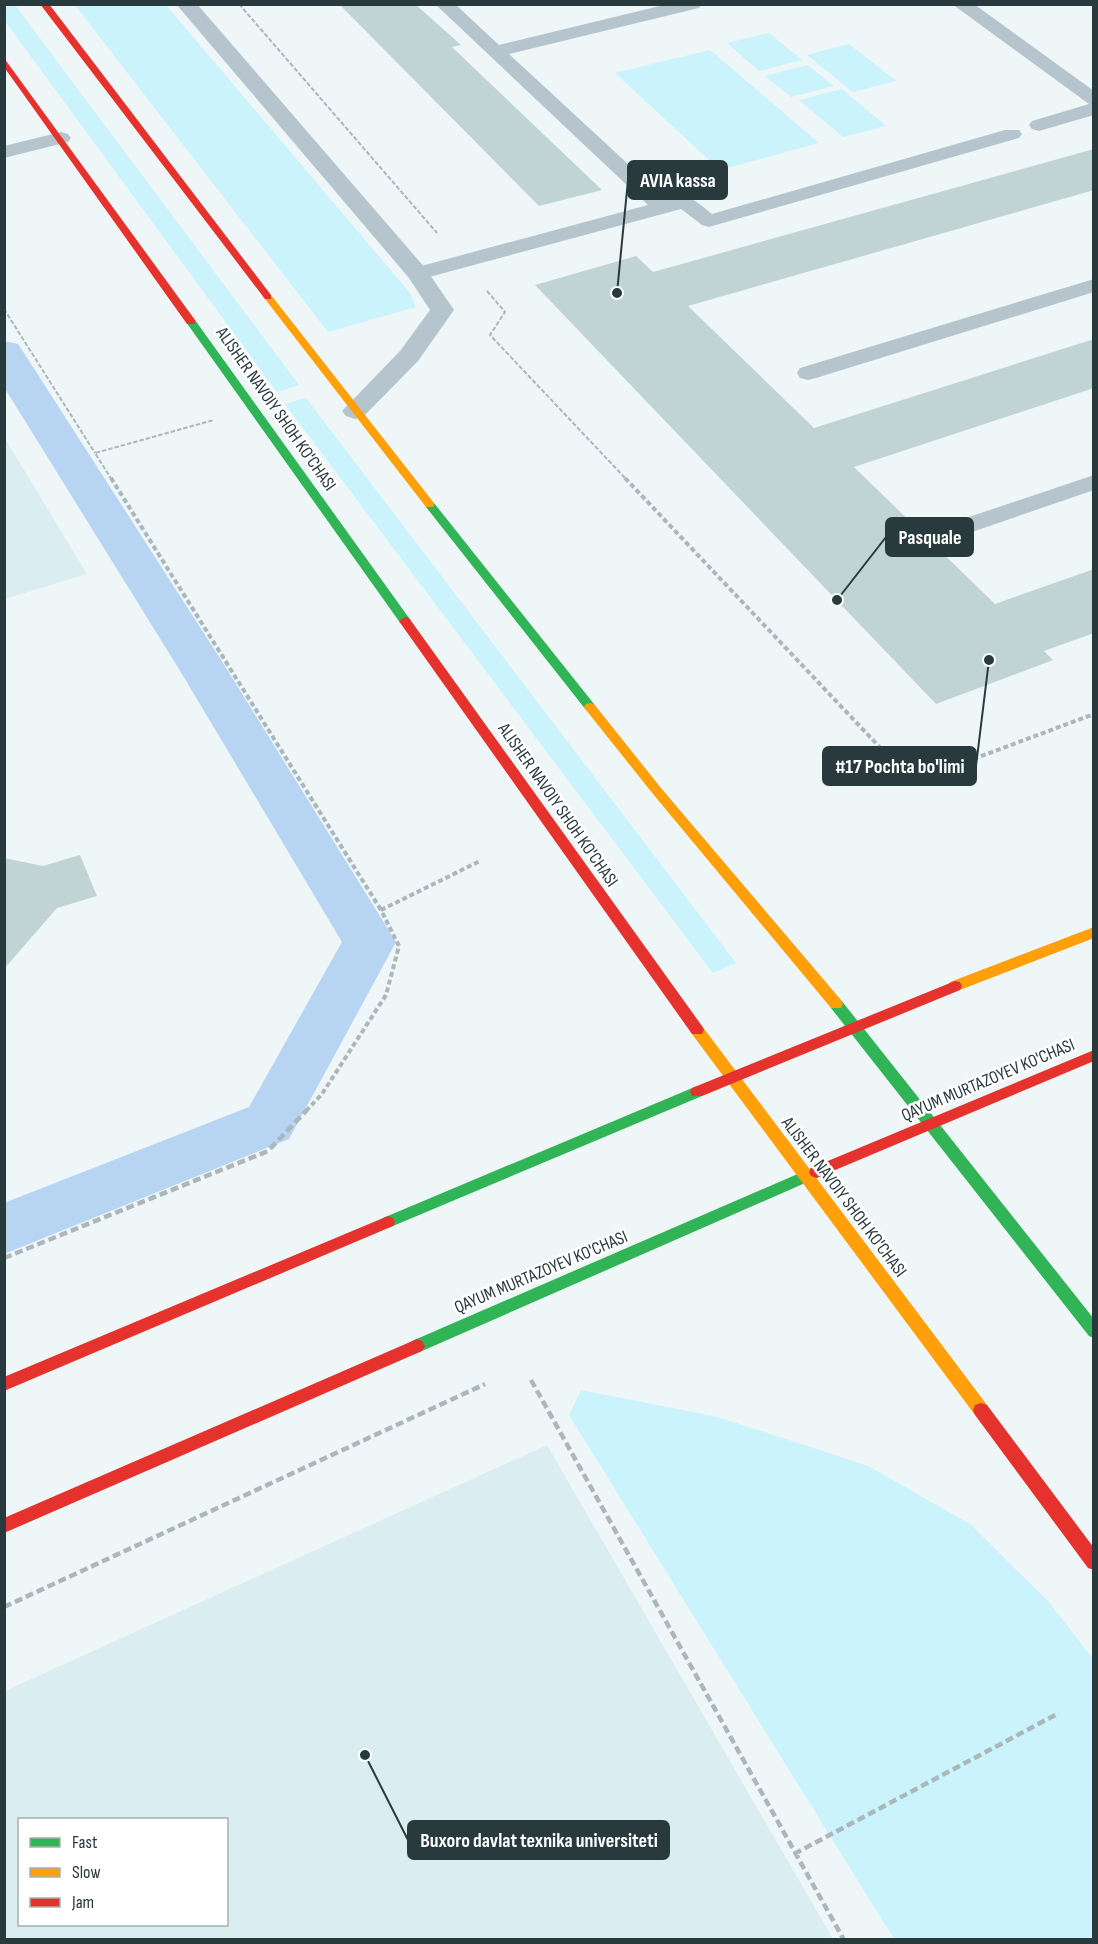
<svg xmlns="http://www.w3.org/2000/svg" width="1098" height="1944" viewBox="0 0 1098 1944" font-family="'Sofia Sans Condensed',sans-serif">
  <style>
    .built { fill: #daeef2; fill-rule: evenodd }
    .green { fill: #caf3fb }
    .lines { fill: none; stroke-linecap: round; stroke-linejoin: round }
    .canal { fill: #b7d4f3; fill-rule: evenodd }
    .building { fill: #c1d4d4 }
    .path-far2 { stroke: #acb7bc; stroke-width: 2; stroke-dasharray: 4.5 2; stroke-linecap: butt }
    .path-far1 { stroke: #acb7bc; stroke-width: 4; stroke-dasharray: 5 3; stroke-linecap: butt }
    .path { stroke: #acb7bc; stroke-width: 4.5; stroke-dasharray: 8 4; stroke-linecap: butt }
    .lane { fill: #b6c5cd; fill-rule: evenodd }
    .street { fill: #b6c5cd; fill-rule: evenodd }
    .fast { fill: #30b455; fill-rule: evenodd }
    .slow { fill: #ff9f0a; fill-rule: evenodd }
    .jam { fill: #e5322d; fill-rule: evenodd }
    .labels { text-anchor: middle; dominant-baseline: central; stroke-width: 5; stroke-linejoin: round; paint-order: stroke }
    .street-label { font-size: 18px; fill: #293a3d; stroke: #fff }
    .leader { fill: none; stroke: #293a3d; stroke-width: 2 }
    .callout-dot { fill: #293a3d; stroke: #fff; stroke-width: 2 }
    .callout { fill: #293a3d; stroke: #293a3d; stroke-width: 2 }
    .callout-label { font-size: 20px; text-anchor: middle; font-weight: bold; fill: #fff }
  </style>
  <rect width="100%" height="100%" fill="#eef6f8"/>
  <path class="built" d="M4 437 87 574 5 599H4Z
    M547 1445 833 1939H5V1691ZM20 1820H226V1924H20Z"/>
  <path class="green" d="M4 5H15L299 385 277 392 5 21Z
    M75 5H166L410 293 416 307 328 332Z
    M769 33 802 60 759 71 727 43Z
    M849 44 896 81 853 92 807 55Z
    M710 50 819 143 720 170 615 73Z
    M807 65 834 86 791 97 765 76Z
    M842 89 886 126 843 137 799 100Z
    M306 398 736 963 713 973 285 404Z
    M581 1390 718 1417 868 1466 970 1524 1048 1601 1093 1659V1939H894L569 1415Z"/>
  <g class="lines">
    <path class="canal" d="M4 341 18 344 24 353 223 663 396 942 289 1139 4 1254V1203L249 1107 342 942 182 674 4 387Z"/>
  </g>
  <path class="building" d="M339 4H415L461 45 452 47 602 190 539 206Z
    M1094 149V190L688 306 814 428 1094 339V388L854 467 995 604 1094 569V633L1044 651 1053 660 936 704 535 285 636 256 653 272Z
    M80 855 97 896 57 908 4 969V858L43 866Z"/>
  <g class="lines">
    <path class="path-far2" d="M239 4 437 233
      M487 291 505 312 490 335 627 480
      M4 309 95 453
      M112 480 95 453 214 420"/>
    <path class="path-far1" d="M111 478 381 910
      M625 478 889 757 944 770 1094 714
      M306 1111 322 1094 386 995 399 946 381 910 480 861"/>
    <path class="path" d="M4 1258 268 1151 307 1110
      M531 1380 844 1940
      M4 1607 485 1384
      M794 1854 1059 1713"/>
    <path class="lane" d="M435 4H455L499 45 668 4H702L699 8 509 54 667 200C691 194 693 199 712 214L1005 130H1019L1022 134 1019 138 709 227 702 225 681 209 418 280 410 279 407 274 410 269 648 205Z
      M952 4H974L1094 91V115L1039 131 1032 129 1029 125 1032 121 1089 104Z
      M61 132 68 134 71 138 68 142 4 158V146Z
      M1094 279V292L816 378 808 380 800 378 797 373 800 368Z
      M1094 475V490L969 533 960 530 957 525 960 520Z"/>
    <path class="street" d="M176 4H197L426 269 454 310 418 361 364 416 355 419 346 416 342 411 400 351 430 310 409 278Z"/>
    <path class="fast" d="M191 319 195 320 409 618 411 621 409 624H401L186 322Z
      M430 502 434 503 594 704 596 707 594 710H586L426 507 425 505Z
      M836 999 841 1000 1094 1319V1338L1089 1336 831 1008 829 1004 831 1000Z
      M697 1086 702 1088 704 1092 702 1096 393 1226 388 1228 383 1226 381 1222 383 1218Z
      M816 1166 821 1168 823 1172 821 1176 422 1351 417 1353 412 1351 409 1346 412 1341Z"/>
    <path class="slow" d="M268 294 271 295 434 503V507H426L265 299 263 297Z
      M590 703 594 704 661 788 841 1000 843 1004 841 1008H831L653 794 586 710 584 707 586 704Z
      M1094 927V938L960 990H950L948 986 950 982Z
      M697 1025 702 1026 987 1405 989 1410 987 1415 981 1417 975 1415 692 1034 690 1030 692 1026Z"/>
    <path class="jam" d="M40 4H49L271 295V299H265Z
      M4 58 195 320V324H187L4 67Z
      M405 617 409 618 702 1026 704 1030 702 1034H692L401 624 399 621Z
      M955 981 960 982 962 986 960 990 702 1096H692L690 1092 692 1088Z
      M1094 1050V1061L821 1176 816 1178 811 1176 809 1172 811 1168Z
      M388 1216 393 1218 395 1222 393 1226 4 1391V1377Z
      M417 1339 422 1341 425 1346 422 1351 4 1533V1518Z
      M981 1403 987 1405 1094 1548V1570L1088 1568 975 1415 973 1410 975 1405Z"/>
  </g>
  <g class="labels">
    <g class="street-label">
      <text transform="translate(276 409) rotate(55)">ALISHER NAVOIY SHOH KO'CHASI</text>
      <text transform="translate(558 805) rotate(55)">ALISHER NAVOIY SHOH KO'CHASI</text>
      <text transform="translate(988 1080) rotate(-23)">QAYUM MURTAZOYEV KO'CHASI</text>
      <text transform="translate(844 1197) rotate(53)">ALISHER NAVOIY SHOH KO'CHASI</text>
      <text transform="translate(541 1272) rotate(-23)">QAYUM MURTAZOYEV KO'CHASI</text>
    </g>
  </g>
  <path class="leader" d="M617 293L628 180M837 600L886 537M989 660L976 766M365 1755L408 1840"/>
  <g class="callout-dot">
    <circle cx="617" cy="293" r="6"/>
    <circle cx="837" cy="600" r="6"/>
    <circle cx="989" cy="660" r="6"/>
    <circle cx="365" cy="1755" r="6"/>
  </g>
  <g class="callout">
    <rect x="628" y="161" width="99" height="38" rx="6"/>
    <rect x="886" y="518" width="87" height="38" rx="6"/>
    <rect x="823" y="747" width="153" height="38" rx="6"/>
    <rect x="408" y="1821" width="261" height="38" rx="6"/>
  </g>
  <g class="callout-label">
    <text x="678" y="187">AVIA kassa</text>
    <text x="930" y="544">Pasquale</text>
    <text x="900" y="773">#17 Pochta bo'limi</text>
    <text x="539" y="1847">Buxoro davlat texnika universiteti</text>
  </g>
  <rect width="1098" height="1944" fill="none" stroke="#293a3d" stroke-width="12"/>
  <rect x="18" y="1818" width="210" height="108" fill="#ffffff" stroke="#a9b0b1" stroke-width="1.5"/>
  <rect x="30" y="1838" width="30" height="9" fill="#30b455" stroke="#a9b0b1" stroke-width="1.5"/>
  <text x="72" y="1848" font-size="18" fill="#293a3d">Fast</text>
  <rect x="30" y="1868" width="30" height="9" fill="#ff9f0a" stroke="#a9b0b1" stroke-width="1.5"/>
  <text x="72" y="1878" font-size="18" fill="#293a3d">Slow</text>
  <rect x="30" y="1898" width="30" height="9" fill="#e5322d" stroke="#a9b0b1" stroke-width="1.5"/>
  <text x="72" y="1908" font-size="18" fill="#293a3d">Jam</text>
</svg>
